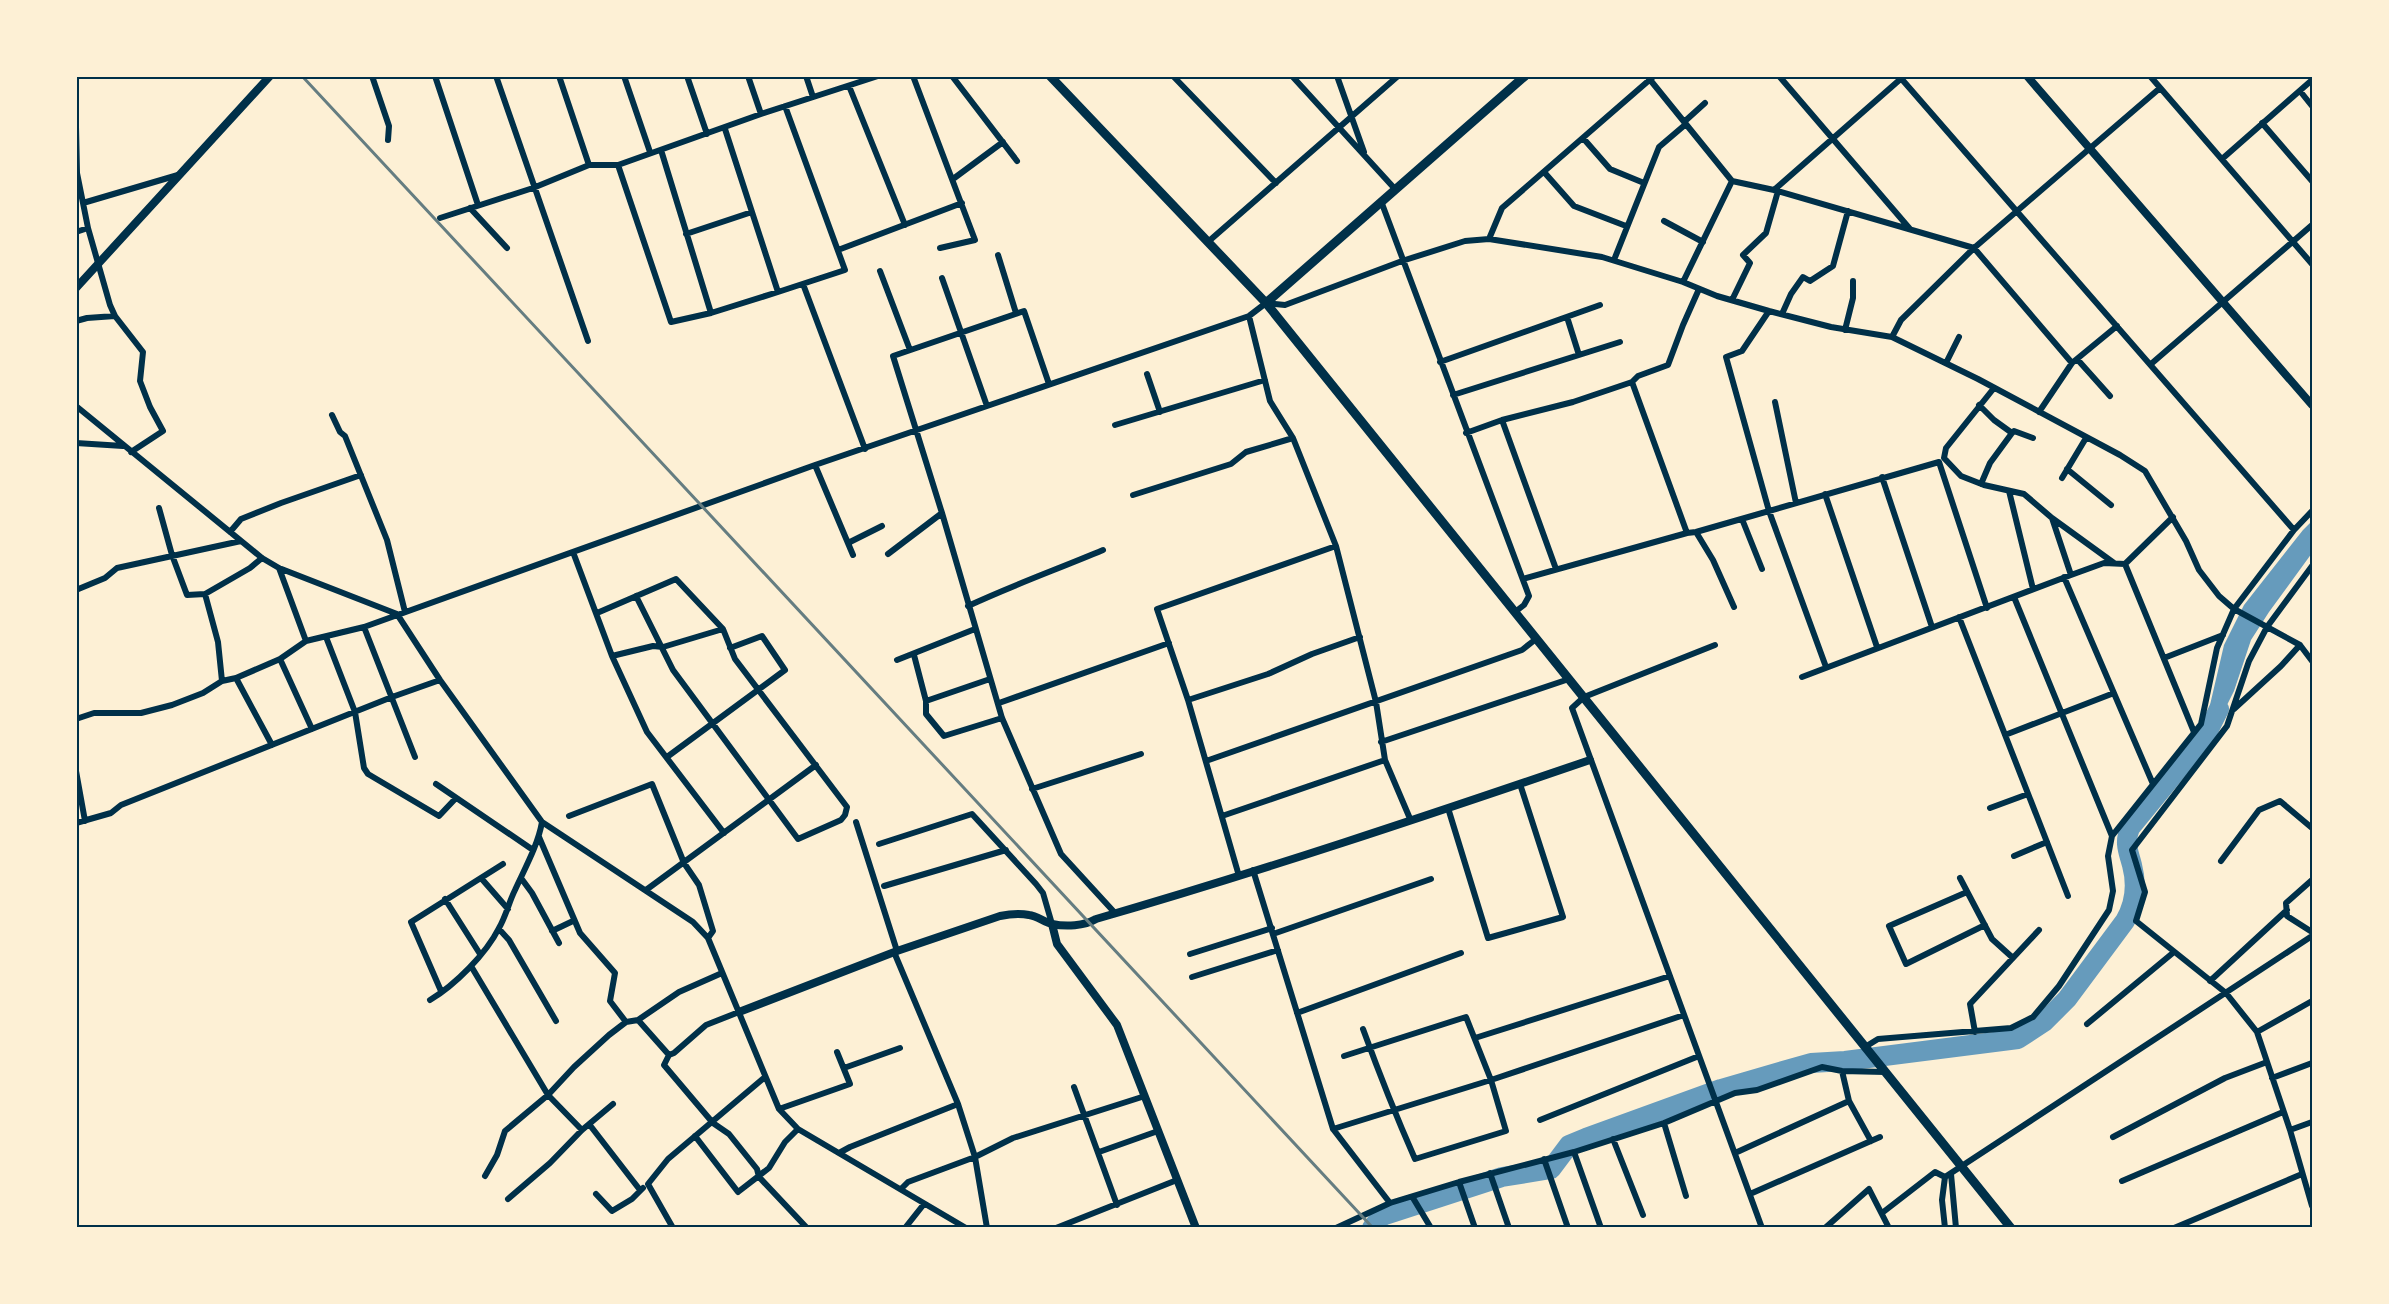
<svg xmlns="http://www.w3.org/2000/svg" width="2389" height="1304" viewBox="0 0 2389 1304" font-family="Montserrat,sans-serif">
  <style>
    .water { fill: #669bbc }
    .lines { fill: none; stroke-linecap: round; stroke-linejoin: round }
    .river { stroke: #669bbc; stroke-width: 20 }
    .minor { stroke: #003049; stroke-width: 6 }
    .tertiary { stroke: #003049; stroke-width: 8 }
    .secondary { stroke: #003049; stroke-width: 9 }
    .rail { stroke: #657d81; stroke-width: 3 }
    .neatline { fill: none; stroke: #003049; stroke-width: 2 }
  </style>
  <rect width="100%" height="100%" fill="#fdf0d5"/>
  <path class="water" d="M2312 521V553L2269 612 2251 640 2234 691 2217 725 2179 757 2206 722 2224 645 2244 605 2303 530Z"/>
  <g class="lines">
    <path class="river" d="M1372 1228 1382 1216 1502 1177 1551 1169 1569 1145 1586 1138 1721 1089 1811 1063 1845 1061 2018 1039 2044 1022 2067 999 2125 921C2135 904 2137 884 2132 865 2128 850 2124 843 2130 828L2206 735 2219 709"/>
    <path class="minor" d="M372 76 389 126 388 140
      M435 76 478 205
      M496 76 588 341
      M559 76 589 165
      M624 76 650 152
      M687 76 707 134
      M748 76 761 114
      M806 76 813 97
      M913 76 975 240 940 248
      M952 76 1017 161
      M1173 76 1276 183
      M1292 76 1395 189
      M1337 76 1364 152
      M1647 76 1732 181 1774 190 1974 248 2072 363
      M1779 76 1910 229
      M1899 76 2294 530
      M2150 76 2312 264
      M849 86 905 225
      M2300 91 2312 106
      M1684 122 1705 103
      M2262 123 2312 181
      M76 127 77 173 88 228 110 305 115 316 143 352 140 381 150 407 163 431 131 452
      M725 129 778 292 845 270 785 106
      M1583 138 1610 169 1644 183
      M2222 159 2312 80
      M618 165 671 322 711 313 661 150
      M1544 172 1574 206 1626 226
      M953 179 1003 142
      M1774 190 1904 76
      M1381 201 1529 596 1524 605 1515 612
      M83 203 178 175
      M470 208 507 248
      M440 218 533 188 589 165H618L761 114 878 76
      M1664 221 1703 242
      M76 232 88 228
      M686 234 752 212
      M1489 239 1502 208 1654 76
      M1209 241 1398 76
      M838 250 962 203
      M998 255 1016 313
      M1614 260 1659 147 1686 124
      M880 271 910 350
      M942 278 987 406
      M1683 282 1732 181
      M803 284 865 449
      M1732 300 1750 263 1743 255 1766 233 1778 191
      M1769 311 1742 351 1726 357 1769 511 1826 667
      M711 313 778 292
      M1782 314 1791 294 1803 277 1810 281 1833 266 1848 211
      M1249 316 1270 401 1293 438 1336 546 1376 702 1385 760 1411 821
      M1567 317 1579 355
      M76 321 87 318 115 316
      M1845 330 1853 298V281
      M1892 337 1901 320 1974 248 2160 88
      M2077 359 2110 396
      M1440 362 1600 305
      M1946 363 1959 337
      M2151 364 2312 225
      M1147 374 1160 412
      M1632 382 1638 376 1668 365 1683 325 1699 289
      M1049 384 1024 311 893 356 942 513 1002 718 1061 854 1115 913
      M1994 388 1946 448 1944 458 1961 476 1984 485 2024 494 2052 518 2114 563
      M1453 395 1620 342
      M1775 402 1796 503
      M1979 405 1994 420 2012 433 2014 431 2033 438
      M76 406 262 558 279 568 397 614 440 680 542 822 693 922 708 938 779 1109 798 1129 966 1228
      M2039 412 2072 363 2117 326
      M332 415 340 432 345 436 387 540 405 612
      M1502 420 1556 569
      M1115 425 1265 380
      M1466 433 1502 420 1573 402 1632 382 1687 533
      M76 443 123 446
      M815 465 853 555
      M2067 469 2111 505
      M1882 477 1932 627
      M2062 478 2086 438
      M1981 484 1990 463 2012 433
      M2009 491 2033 589
      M1825 494 1877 647
      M1133 495 1231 464 1246 452 1293 438
      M159 508 172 555 187 595 205 594 250 568 262 558
      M2052 518 2071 575
      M1742 519 1762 569
      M230 532 241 519 281 503 361 475
      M1696 532 1713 560 1734 607
      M848 543 882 526
      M573 552 612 656 647 732 724 833
      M888 554 942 513
      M2125 564 2194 732
      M2312 566 2267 627 2249 661 2227 726 2132 850 2145 892 2136 921 2226 993 2257 1032 2290 1130 2312 1206
      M279 568 306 641
      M2064 577 2153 784
      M1523 579 1687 533 1696 532 1939 462 1987 608
      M76 590 105 578 117 568 241 541
      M205 594 218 642 222 681
      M2014 597 2112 836
      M968 606C1013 585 1058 569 1103 550
      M597 613 676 579 723 629 735 659 847 807 845 815 841 820 798 839 673 670 636 596
      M1959 617 2068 896
      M364 627 415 757
      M326 637 355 712 364 768 368 774 439 816 456 798
      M1715 645 1584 697 1572 708 1762 1228
      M914 655 926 701V714L944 736 1002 718
      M612 656 653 646 663 647 723 629
      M2164 658 2223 635
      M280 659 312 729
      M897 660 975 629
      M1802 677 2071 575 2104 563 2125 564 2173 517
      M236 678 272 745
      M1188 700 1268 674 1312 654 1360 637
      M926 701 990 679
      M999 703 1169 643
      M2234 709 2281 666 2300 645
      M76 719 94 713H141L172 705 203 693 222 681 236 678 280 659 306 641 364 627 815 465 1249 316 1266 303 1285 305 1402 261 1465 241 1489 239 1602 257 1683 282 1717 296 1769 311 1831 327 1892 337 1978 379 2120 455 2145 471 2186 541 2199 570 2219 596 2234 609 2300 645 2312 661
      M2005 735 2114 693
      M1381 742 1569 679
      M667 757 785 670 762 636 730 648
      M1206 761 1522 650 1536 639
      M76 771 85 821
      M436 784 533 850
      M1032 789 1141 754
      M1448 808 1488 938 1563 917 1520 784
      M1990 808 2028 794
      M569 816 652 784 684 863 699 885 713 931 708 938
      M1222 816 1385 760
      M856 822 897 951
      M76 823 111 813 121 805 392 697 440 680
      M539 837 580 933 615 973 610 1001 626 1022 638 1020 669 1055 664 1065 713 1123 729 1134 757 1169 759 1177 807 1228
      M879 844 972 814 1036 884 1043 893 1052 924
      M2014 856 2047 842
      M2221 861 2259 810 2280 801 2312 828
      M1253 870 1333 1129 1390 1203
      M1239 876 1188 700 1157 609 1336 546
      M481 878 508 909
      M521 878 532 893 559 943
      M1960 878 1992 939 2013 958
      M2312 880 2286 903 2287 916 2312 932
      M884 886 1006 850
      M646 890 816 765
      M1967 892 1889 926 1906 964 1985 925
      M445 899 480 954
      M499 929 509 940 556 1021
      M552 931 573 921
      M1273 934 1431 879
      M894 952 958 1104 975 1157 987 1228
      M1190 954 1272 928
      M471 966 548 1095 582 1130
      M1192 977 1278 950
      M2210 981 2287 910
      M441 991 411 922 503 864
      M430 1000C455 985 486 954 499 928 506 916 509 902 515 890 525 868 538 845 542 822
      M1297 1013 1461 953
      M638 1020 679 992 722 973
      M2087 1024 2174 952
      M1975 1032 1970 1004 2039 930
      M2257 1032 2312 1001
      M1475 1038 1670 976
      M1865 1047 1878 1039 2011 1028 2033 1017 2059 986 2109 910 2113 891 2108 856 2112 836 2201 724 2217 648 2234 609 2294 530 2312 511
      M669 1055 674 1053 706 1025 739 1012
      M1344 1056 1466 1017 1491 1080 1506 1131 1415 1159C1396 1116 1379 1073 1363 1029
      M844 1068 900 1048
      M1842 1071 1849 1101 1871 1141
      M2272 1078 2312 1063
      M1074 1087 1117 1205
      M779 1109 850 1084 837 1052
      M1540 1120 1699 1056
      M1664 1123 1686 1196
      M589 1124 640 1190
      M1333 1129 1491 1080 1684 1015
      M2290 1130 2312 1122
      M695 1136 738 1192 769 1168 785 1142 798 1129
      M2113 1137 2225 1078 2267 1062
      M1613 1139 1643 1215
      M1099 1152 1158 1131
      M1574 1152 1601 1228
      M839 1153 850 1147 958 1104
      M1735 1153 1849 1101
      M1544 1159 1568 1228
      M1490 1173 1509 1228
      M1951 1174 1956 1228
      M485 1176 497 1155 505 1131 548 1095 574 1067 609 1035 626 1022
      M1945 1177 2312 936
      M2122 1181 2283 1112
      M1459 1182 1475 1228
      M901 1189 908 1182 975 1157 1013 1138 1145 1096
      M596 1194 612 1211 632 1199 643 1188
      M1750 1194 1880 1137
      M1413 1198 1431 1228
      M508 1199 550 1163 582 1130 613 1104
      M1882 1213 1935 1172 1945 1177
      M673 1228 648 1184 668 1159 765 1077
      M905 1228 924 1204
      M1056 1228 1177 1180
      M1336 1228 1390 1203 1459 1182 1574 1152 1664 1123 1735 1093 1757 1090 1822 1067 1842 1071 1885 1072
      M1825 1228 1869 1189 1889 1228
      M1945 1228 1942 1200 1945 1177
      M2174 1228 2302 1174"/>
    <path class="tertiary" d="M2027 76 2312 405
      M76 288 270 76
      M1052 924 1057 944 1117 1025 1196 1228
      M739 1012 897 951 1000 916C1010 914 1019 913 1029 915 1037 916 1044 922 1052 924 1066 927 1084 926 1096 919 1262 871 1426 816 1590 760"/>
    <path class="secondary" d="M1050 76 1266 303 2011 1228
      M1266 303 1525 76"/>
    <path class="rail" d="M302 76 1373 1228"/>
  </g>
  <rect width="2389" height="1304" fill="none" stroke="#fdf0d5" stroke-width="156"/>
  <rect x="78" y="78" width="2233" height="1148" class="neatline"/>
</svg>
